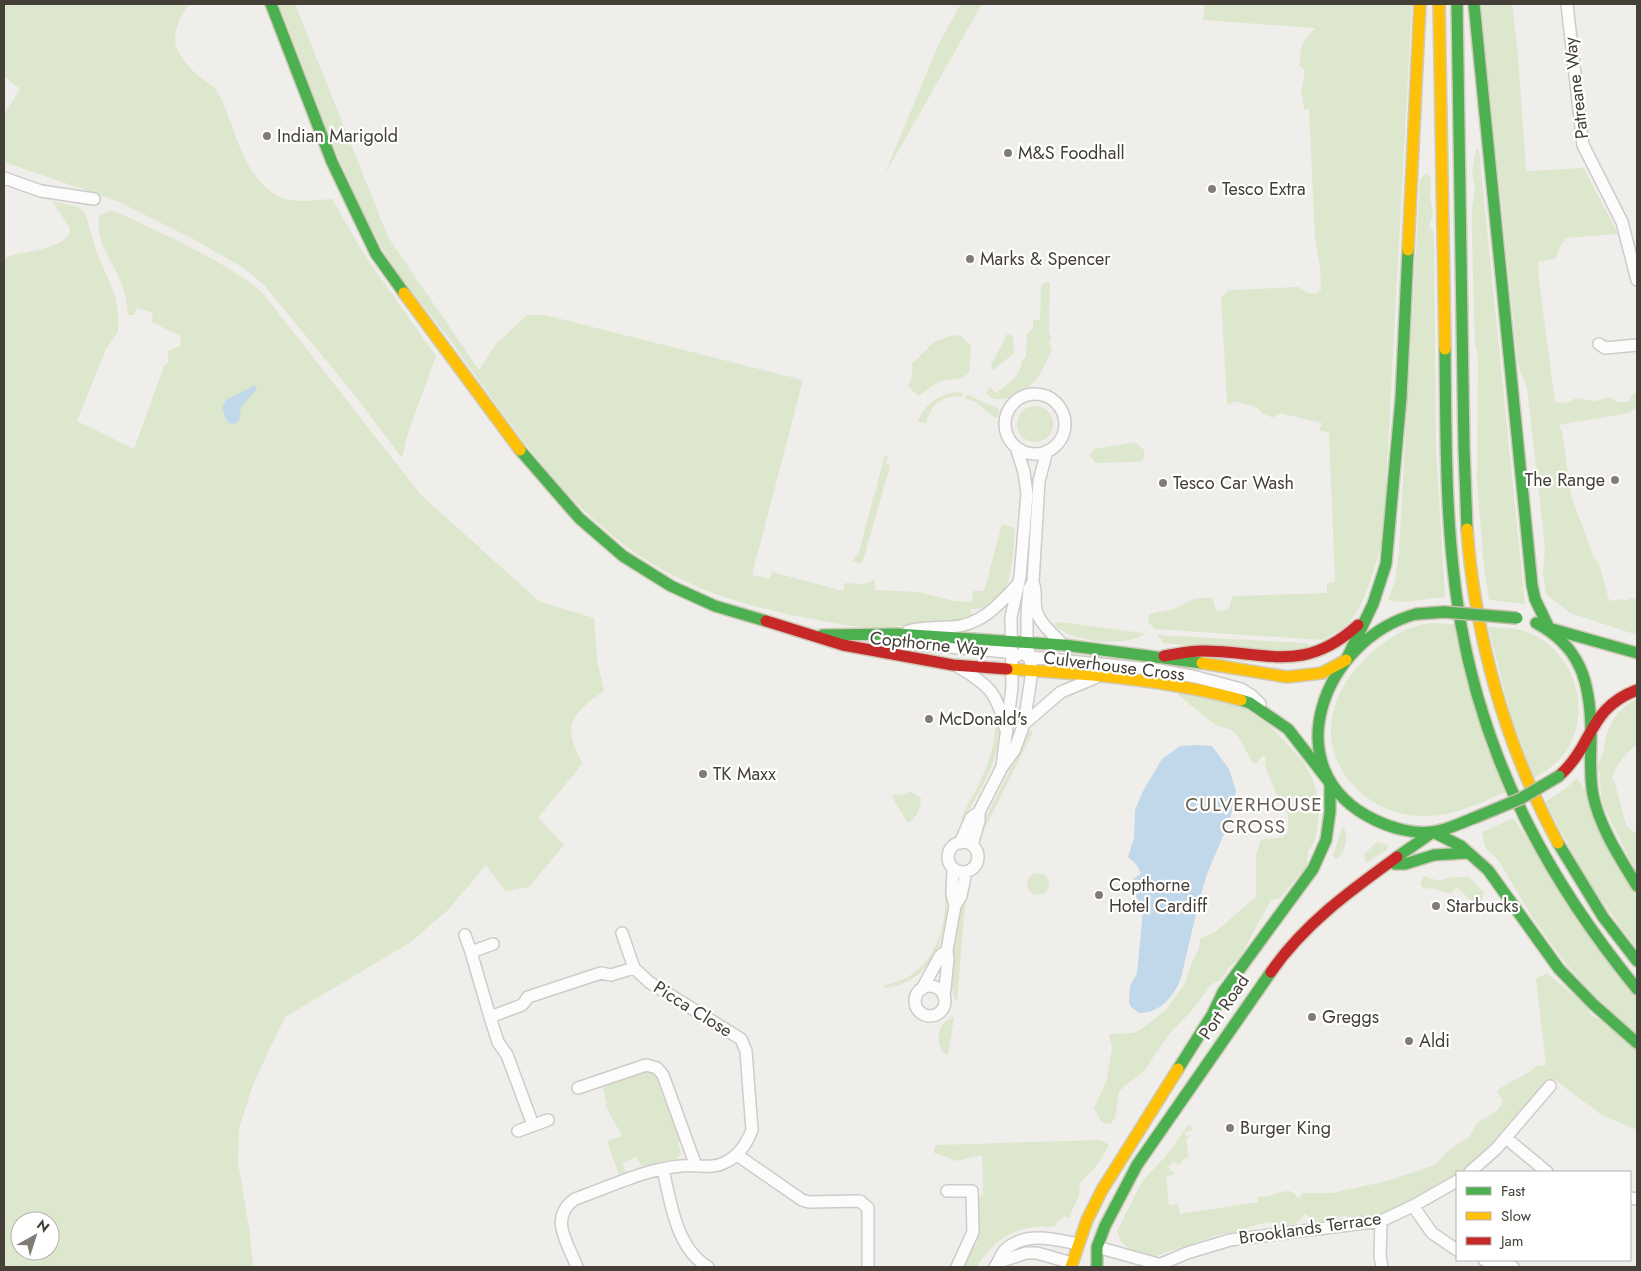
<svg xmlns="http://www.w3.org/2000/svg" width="1641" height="1271" viewBox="0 0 1641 1271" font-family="Jost,sans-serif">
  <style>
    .green { fill: #dde7cd; fill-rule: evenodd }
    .water { fill: #c0d8e9 }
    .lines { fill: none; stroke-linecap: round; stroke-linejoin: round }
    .street-casing { stroke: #ceccc8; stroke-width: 14 }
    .fast-casing { stroke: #d0caba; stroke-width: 14 }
    .slow-casing { stroke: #d0caba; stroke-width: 14 }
    .jam-casing { stroke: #d0caba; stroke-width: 14 }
    .street { stroke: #fdfcfc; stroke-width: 11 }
    .fast { stroke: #4caf50; stroke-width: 11 }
    .slow { stroke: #ffc107; stroke-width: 11 }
    .jam { stroke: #c62828; stroke-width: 11 }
    .fast-bridge-casing { stroke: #c5bba9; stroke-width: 14; stroke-linecap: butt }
    .fast-bridge { stroke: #4caf50; stroke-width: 11 }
    .poi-dot { fill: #817d76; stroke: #fff; stroke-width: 2 }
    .labels { text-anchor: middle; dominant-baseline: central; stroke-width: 4.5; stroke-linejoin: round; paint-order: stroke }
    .street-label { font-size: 18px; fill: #454037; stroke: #fff }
    .poi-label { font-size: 18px; fill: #454037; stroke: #fff; text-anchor: start }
    .neighbourhood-label { font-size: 19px; letter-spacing: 1px; fill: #665e50; stroke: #fff }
  </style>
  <rect width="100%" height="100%" fill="#f0eeea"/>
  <path class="green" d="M4 4H190C180 13 173 32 176 46 180 59 194 73 205 81 209 84 214 86 217 91 236 124 239 170 273 193 290 205 312 200 332 199L365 256 436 356 408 433 402 458 352 392 287 313 264 285 245 269 193 239 117 201 4 162V115L20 89 4 76Z
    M279 4H295L388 237 479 370 496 344 527 315H545L803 380 752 575 770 579 772 572 843 591 845 583 864 584 875 580V590L919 592 954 601 972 602 973 591H984L1002 524 1015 528C1013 553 1014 596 986 607 981 609 975 609 970 609L974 618C958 624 941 621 924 623 914 624 904 626 894 627 867 630 838 624 812 619 760 609 710 596 663 570 570 519 510 422 449 339 428 311 399 278 382 248 340 171 311 86 279 4Z
    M961 4H982L884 176 939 43Z
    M1205 4H1412L1383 539C1375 565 1366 607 1346 625 1340 631 1330 635 1323 640L1155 629 1148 622 1149 614 1174 609 1194 599 1212 597 1216 610 1224 611 1229 608 1232 596 1327 593V583L1335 582 1329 432 1319 431 1322 423 1279 413 1273 418 1262 413 1257 407 1233 401 1231 405 1227 403 1221 298 1229 290 1299 287 1308 293 1315 294 1321 290 1320 268 1315 239 1309 109H1304L1301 91 1305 71 1299 65 1302 44 1315 28 1203 20Z
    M1481 4H1512L1518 55 1526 171 1584 168 1618 234 1566 238 1561 245 1555 259 1538 262 1539 280 1555 402 1565 403 1577 398 1594 401 1609 397 1617 402H1628L1634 393H1637V407L1628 413 1559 425 1562 431 1571 495 1593 555 1600 566 1608 597 1610 601 1621 599 1626 601 1631 598 1637 600V635L1570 613 1546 594 1543 573 1545 547 1527 387 1518 365Z
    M1476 149 1479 150 1525 604 1489 600 1484 567 1477 483 1478 358 1475 344 1472 239V209L1475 190 1472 172Z
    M1427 173 1431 179 1430 198 1433 214 1429 226 1434 232 1436 448 1445 597C1428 598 1401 605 1388 600L1395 581 1399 550 1420 179Z
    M52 201 79 207 85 213 96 250 115 295 118 314V332L106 349 77 421 134 449 164 366 169 362 167 351 180 346 181 336 151 322 153 313 137 308 134 315H128C127 303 125 291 120 280 112 259 93 240 100 215L112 210C163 234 217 256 262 292L421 495 540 602 594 618 597 659 604 691C572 714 560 725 583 763L538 818 564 845 529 887 505 891 486 865 448 910 411 942 285 1017 254 1082 239 1128 238 1162 250 1234 253 1267H4V258C20 251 72 249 70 228ZM20 1221H50V1251H20Z
    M1045 282H1050L1049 331 1051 338 1049 343 1052 349C1049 357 1039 379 1032 384 1021 393 998 408 986 393L990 387 996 393C1008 384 1021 376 1022 360L1026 357 1027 334 1033 329V320H1040L1041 286Z
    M1007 334 1013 336 1014 353 995 369H992L991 365Z
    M952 335 962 336 971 346 969 373 962 378 938 382 918 396 908 386 912 376V364L934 342Z
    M955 392 963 393 962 397C942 394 931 405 926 423L918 422C923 405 939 395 955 392Z
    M966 394 999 409 998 417 995 418 975 402 965 398Z
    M1017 424a18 18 0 1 1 36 0a18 18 0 1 1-36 0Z
    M1135 442 1144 450 1145 458 1141 462 1095 463 1090 455 1094 449Z
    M885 455 888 456 886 462 890 466 863 561 859 563 853 561 854 557 858 555Z
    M1059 622 1143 633 1144 635C1123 647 1072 643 1053 624Z
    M1431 623 1454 624 1505 792C1479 804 1451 817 1422 816 1367 815 1318 766 1334 709 1339 689 1353 670 1368 656 1387 638 1406 626 1431 623Z
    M1488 627C1502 628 1517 628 1530 633 1577 653 1595 717 1561 758 1554 766 1543 773 1534 778L1510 713Z
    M1158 635 1305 643 1308 644 1311 652 1256 653 1163 643 1162 639 1158 638Z
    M1179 693 1240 705 1269 725 1302 760 1313 779 1320 809 1316 836 1312 846 1308 850 1307 866 1280 898 1271 900 1239 959 1229 967 1221 980 1212 984 1192 1010 1166 1038 1144 1071 1119 1091 1115 1118 1110 1124 1102 1123 1094 1108 1107 1080 1112 1048 1109 1034 1133 1033 1140 1030 1166 1010 1184 985 1193 960 1199 949 1200 939 1215 932 1256 897V855L1261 840 1283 837 1288 832V815L1277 796 1265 766 1266 758 1263 756 1256 764 1252 762 1238 736 1231 730 1214 724 1178 695Z
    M1637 699V744C1626 753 1615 765 1612 779L1615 783 1626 825 1637 835V874L1603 805 1599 778 1601 774 1597 771C1598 764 1600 760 1603 753 1604 748 1604 742 1606 737 1610 721 1622 706 1637 699Z
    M995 722H998C1004 757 979 790 964 820L961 818C977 787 996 758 995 722Z
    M1030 730 1033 732 985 828 982 829 984 821Z
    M1577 778 1582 787 1585 788 1618 864 1637 895V949L1591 886 1545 802 1565 789Z
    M910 791 921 798C921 808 916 819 908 823L892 797 896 794 904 795Z
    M1513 818 1637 995V1037L1581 981 1560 956 1533 918 1498 860 1485 847 1482 832Z
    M1342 827 1345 830C1348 839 1345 854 1336 859L1333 856Z
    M1377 842 1388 845 1387 850 1366 863 1364 854Z
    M1027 884a11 11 0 1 1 22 0a11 11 0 1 1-22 0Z
    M1424 876 1439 881 1452 877H1469L1484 892 1481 904 1475 905 1457 887C1450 897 1444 892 1435 889 1432 888 1427 889 1423 888L1420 883Z
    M945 891H948C947 934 935 983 884 988V985C929 979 948 933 945 891Z
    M965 893 968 895 965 904 957 1001C943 984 958 914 965 893Z
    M1547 973 1583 1003 1592 1016 1603 1021 1637 1048V1130L1603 1116 1555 1080 1465 1172H1457V1181L1375 1218 1365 1220 1343 1216 1330 1221 1316 1222 1304 1213 1302 1219C1291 1228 1281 1230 1270 1222L1251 1226 1246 1230 1222 1234 1155 1256 1126 1251 1128 1248 1121 1242 1117 1231 1143 1180 1166 1156 1188 1125 1193 1128 1191 1131 1185 1132 1186 1136 1190 1135 1186 1140 1189 1157 1183 1160 1179 1165 1173 1161 1168 1168 1175 1173 1174 1175 1166 1176 1169 1205 1178 1204 1180 1214 1258 1202 1257 1197C1261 1196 1264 1197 1269 1196 1276 1194 1282 1191 1290 1191L1299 1198 1303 1193H1332L1387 1181 1435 1165 1449 1150 1470 1136 1477 1123 1498 1110 1503 1101 1497 1091C1508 1081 1528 1076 1536 1066L1546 1065 1536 979Z
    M954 1017V1018L948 1055 941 1050C936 1036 938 1023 954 1017Z
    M648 1070 653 1071 657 1076 680 1141 678 1142 681 1154 676 1159 642 1167 636 1157 622 1163 626 1173 619 1175 607 1141 622 1136 605 1105H607L603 1088 606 1086Z
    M1100 1140 1109 1145 1098 1164 1080 1183 1079 1195 1069 1218 1065 1216 1056 1223 1057 1226C1050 1228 1044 1226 1037 1227 1010 1228 990 1245 977 1267H964L969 1253 977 1243 976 1201 978 1196 983 1195 982 1155 957 1161 934 1153V1148L937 1145Z"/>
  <path class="water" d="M255 385 257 389 241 407 239 420 235 424 228 423 222 408 226 400Z
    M1197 745 1212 746 1229 769 1236 791 1230 820 1207 874 1199 901 1181 978C1174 996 1161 1013 1139 1013L1130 1006 1129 1002 1130 986 1137 973 1143 911 1140 910 1144 907 1126 885 1141 873 1136 864 1128 857 1134 838 1135 810 1143 791 1162 759 1180 746Z"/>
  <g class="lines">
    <g class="street-casing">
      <path id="street" d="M1567 4 1583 145 1622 222 1637 280
        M4 178 41 191 94 199
        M1599 344 1605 348 1637 345
        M1005 424a30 30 0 1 1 60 0a30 30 0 1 1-60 0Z
        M1047 451 1039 481 1033 582C1037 592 1034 601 1036 610 1040 624 1054 635 1063 645
        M908 631C923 627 935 628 950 627 980 626 998 606 1017 585
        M877 641 1007 652 1017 656
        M1022 653 1029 657 1159 670 1196 677 1241 689 1252 696 1260 704
        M960 668C989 685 998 694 1005 728
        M1024 724 1061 692 1095 678
        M1002 767 1012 687 1011 617 1020 577 1027 494 1024 472 1016 447
        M948 857a15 15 0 1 1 30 0a15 15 0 1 1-30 0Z
        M960 843 971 818 979 812 1002 767 1014 751 1024 724 1032 671 1027 643V614L1029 589 1033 582
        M972 845 979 821V812
        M953 869 952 894 955 906
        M465 935 471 952 493 944
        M471 952 490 1017 522 1005 528 997 601 973 611 975 634 968
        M915 1001a15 15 0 1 1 30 0a15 15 0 1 1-30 0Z
        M922 989 940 956 947 950
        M944 997 948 959 947 950 955 906 961 896 966 872
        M490 1017 498 1042 507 1055 533 1125
        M578 1088 646 1065 657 1068 663 1075 696 1166
        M518 1131 548 1120
        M1506 1138 1547 1172
        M737 1155 802 1200 809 1202 860 1201 868 1208V1267
        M663 1170C671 1203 676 1248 708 1267
        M1470 1172 1496 1149 1550 1086
        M947 1191H972L973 1232 957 1267
        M1630 1198 1637 1199
        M1413 1206 1432 1233 1457 1250
        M1381 1221 1380 1257 1382 1267
        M1097 1247 1158 1264
        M1484 1260 1513 1267
        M999 1262 1026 1253H1037L1072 1263
        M577 1267C568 1243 548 1218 575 1199 609 1187 645 1169 681 1166 698 1164 711 1170 726 1162 740 1155 747 1143 752 1130L746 1051 741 1039 649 982 634 968 622 933
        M995 1267C999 1262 1001 1254 1005 1250 1025 1231 1054 1239 1078 1244
        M1154 1267 1187 1253 1230 1240 1381 1221 1413 1206 1457 1181"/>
    </g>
    <g class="fast-casing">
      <path id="fast" d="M271 4 332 162 376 254 404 293
        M1457 4 1464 447 1467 529
        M1474 4 1532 585 1535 599 1549 628
        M1445 349C1446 441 1445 534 1461 625 1486 764 1548 880 1637 989
        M520 450 579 518 623 556 671 586 715 606 766 621
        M1416 614C1323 639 1272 771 1375 820 1391 828 1413 834 1431 832 1446 831 1460 823 1474 818
        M1536 623C1581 647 1590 682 1591 730
        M1552 629 1637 653
        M822 635 897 634 1064 645 1202 663
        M1346 660 1373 604 1386 564 1401 398 1408 250
        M1591 733C1591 754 1589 775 1593 795 1600 828 1620 858 1637 886
        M1558 843 1603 917 1637 961
        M1397 857 1433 832 1461 846 1488 870 1559 969 1593 1004 1637 1043
        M1395 864H1405L1434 855 1467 853
        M1178 1069 1212 1015 1223 992 1313 869 1326 840 1330 812V783L1288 729 1250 703 1241 700
        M1097 1267V1247L1105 1226 1137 1165 1271 972"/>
    </g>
    <g class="slow-casing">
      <path id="slow" d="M1439 4 1445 349
        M1408 250 1420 4
        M404 293 520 450
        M1467 529C1475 638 1506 747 1558 843
        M1202 663 1287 677 1322 673 1346 660
        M1007 669C1087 674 1164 679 1241 700
        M1071 1267 1087 1220 1102 1190 1178 1069"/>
    </g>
    <g class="jam-casing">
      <path id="jam" d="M766 621 843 645 953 665 1007 669
        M1164 656C1177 654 1189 651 1202 651 1267 651 1303 675 1358 625
        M1559 776C1594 745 1588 708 1637 690
        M1271 972C1304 924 1350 891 1397 857"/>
    </g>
    <use href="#street" class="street"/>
    <use href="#fast" class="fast"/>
    <use href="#slow" class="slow"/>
    <use href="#jam" class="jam"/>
    <g class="fast-bridge-casing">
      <path id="fast-bridge" d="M1416 614 1444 612 1517 618
        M1474 818 1520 799 1559 776"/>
    </g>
    <use href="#fast-bridge" class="fast-bridge"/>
  </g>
  <g class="poi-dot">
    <circle cx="267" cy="136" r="5"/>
    <circle cx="1008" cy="153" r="5"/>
    <circle cx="1212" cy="189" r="5"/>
    <circle cx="970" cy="259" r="5"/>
    <circle cx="1615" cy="480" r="5"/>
    <circle cx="1163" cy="483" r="5"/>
    <circle cx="929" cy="719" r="5"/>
    <circle cx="703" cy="774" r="5"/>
    <circle cx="1099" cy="895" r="5"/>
    <circle cx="1436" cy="906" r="5"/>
    <circle cx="1312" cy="1017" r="5"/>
    <circle cx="1409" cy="1041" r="5"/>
    <circle cx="1230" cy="1128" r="5"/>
  </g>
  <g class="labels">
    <g class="street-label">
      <text transform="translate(1576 88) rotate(-97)">Patreane Way</text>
      <text transform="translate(929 644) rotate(6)">Copthorne Way</text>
      <text transform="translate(1114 666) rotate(7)">Culverhouse Cross</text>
      <text transform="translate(1224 1007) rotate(-56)">Port Road</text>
      <text transform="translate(693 1009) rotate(32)">Picca Close</text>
      <text transform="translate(1310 1228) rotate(-8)">Brooklands Terrace</text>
    </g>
    <g class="poi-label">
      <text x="277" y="136">Indian Marigold</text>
      <text x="1018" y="153">M&amp;S Foodhall</text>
      <text x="1222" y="189">Tesco Extra</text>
      <text x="980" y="259">Marks &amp; Spencer</text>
      <text x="1605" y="480" text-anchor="end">The Range</text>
      <text x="1173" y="483">Tesco Car Wash</text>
      <text x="939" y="719">McDonald's</text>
      <text x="713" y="774">TK Maxx</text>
      <text x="1109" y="885">Copthorne<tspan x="1109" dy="21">Hotel Cardiff</tspan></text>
      <text x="1446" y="906">Starbucks</text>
      <text x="1322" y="1017">Greggs</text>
      <text x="1419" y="1041">Aldi</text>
      <text x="1240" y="1128">Burger King</text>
    </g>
    <g class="neighbourhood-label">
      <text x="1254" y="804">CULVERHOUSE<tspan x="1254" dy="22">CROSS</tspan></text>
    </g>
  </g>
  <rect width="1641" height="1271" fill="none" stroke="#454037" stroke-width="10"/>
  <rect x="1456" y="1171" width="175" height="90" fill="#ffffff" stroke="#b5b3af"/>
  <rect x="1466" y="1187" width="25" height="8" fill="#4caf50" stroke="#b5b3af"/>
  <text x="1501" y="1196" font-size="15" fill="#454037">Fast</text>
  <rect x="1466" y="1212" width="25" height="8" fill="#ffc107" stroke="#b5b3af"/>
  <text x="1501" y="1221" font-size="15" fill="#454037">Slow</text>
  <rect x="1466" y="1237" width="25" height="8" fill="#c62828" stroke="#b5b3af"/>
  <text x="1501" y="1246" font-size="15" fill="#454037">Jam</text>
  <g transform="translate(35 1236) rotate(39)"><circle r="24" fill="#ffffff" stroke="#b5b3af"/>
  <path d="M0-4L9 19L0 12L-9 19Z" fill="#817d76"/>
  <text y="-8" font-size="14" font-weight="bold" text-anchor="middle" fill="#454037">N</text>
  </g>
</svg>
